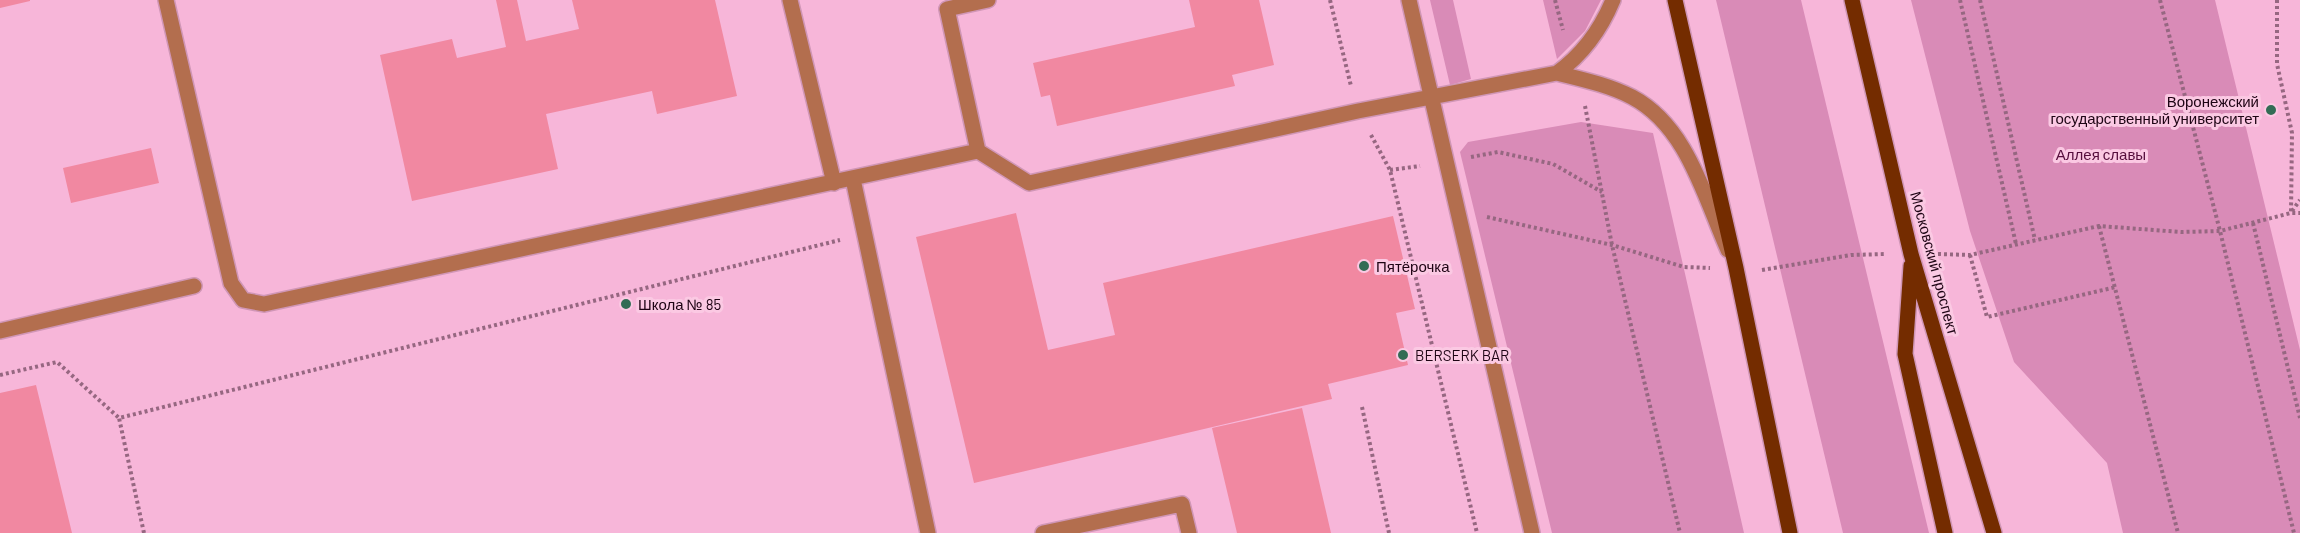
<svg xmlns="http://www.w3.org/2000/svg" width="2300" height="533" viewBox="0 0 2300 533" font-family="Barlow,sans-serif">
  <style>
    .green { fill: #d98bb7 }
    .building { fill: #f188a1 }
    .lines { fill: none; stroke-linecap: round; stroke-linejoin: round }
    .minor-casing { stroke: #d096b6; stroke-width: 18 }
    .major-casing { stroke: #d096b6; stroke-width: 18 }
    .path { stroke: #966781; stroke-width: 4; stroke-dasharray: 3 3; stroke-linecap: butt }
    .minor { stroke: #b36e4e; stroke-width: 15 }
    .major { stroke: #742c00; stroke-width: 15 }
    .poi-dot { fill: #326c55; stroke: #fbc9e3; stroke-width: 2 }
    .labels { text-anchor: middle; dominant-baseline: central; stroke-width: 6; stroke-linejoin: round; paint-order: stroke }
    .poi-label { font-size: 15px; fill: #1e0414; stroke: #fbc9e3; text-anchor: start }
    .park-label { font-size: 15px; fill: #560e3d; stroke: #fbc9e3 }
    .street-label { font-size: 15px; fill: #1e0414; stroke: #fbc9e3 }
  </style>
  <rect width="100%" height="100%" fill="#f7b6d9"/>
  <path class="green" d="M1430 0H1453L1471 79 1450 85Z
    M1543 0H1601L1585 31 1557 59Z
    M1716 0H1801L1929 533H1843Z
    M1911 0H2215L2300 350V533H2123L2107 463 2014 362 1970 231Z
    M1581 122 1653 133 1744 533H1552L1460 152 1468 142Z"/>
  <path class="building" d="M0 0H30V1L0 8Z
    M496 0H517L526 41 579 29 572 0H715L737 96 657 114 652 91 546 114 558 169 412 201 380 55 452 39 457 58 506 47Z
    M1189 0H1259L1274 65 1232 75 1235 86 1057 126 1050 95 1041 97 1033 63 1195 27Z
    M151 148 159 183 71 203 63 168Z
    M1016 213 1048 350 1115 335 1103 283 1393 216 1415 309 1396 313 1408 365 1328 384 1332 399 974 483 916 237Z
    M36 385 72 533H0V393Z
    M1302 408 1331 533H1237L1212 428Z"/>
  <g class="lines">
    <g class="minor-casing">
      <path id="minor" d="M166 0 231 283 243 300 264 304 978 151 1029 183 1358 111 1557 73C1582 55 1601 29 1613 0
        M790 0 834 183
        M1409 0 1532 533
        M1557 73C1581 79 1609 85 1632 97 1687 126 1704 196 1728 250
        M978 151 947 9 988 0
        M853 179 928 533
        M0 331 194 286
        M1043 533 1182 504 1189 533"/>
    </g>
    <g class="major-casing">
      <path id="major" d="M1675 0 1736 268 1790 533
        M1852 0 1911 254 1994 533
        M1911 266 1905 354 1945 533"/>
    </g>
    <path class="path" d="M1330 0 1351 86
      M1555 0 1563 30
      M1960 0 2016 244
      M1980 0 2035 240
      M2160 0 2220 231 2294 533
      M2277 0V64L2292 133 2291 213
      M1585 106 1612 245 1680 533
      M1371 135 1390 170 1477 533
      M1471 157 1498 152 1553 164 1602 192
      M1390 170 1420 166
      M2292 211 2300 200
      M1487 217 1612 245 1684 267 1710 268
      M2253 223 2300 418
      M2099 226 2178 533
      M1938 254 1970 255 2099 226 2181 232 2220 231 2291 213H2300
      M1970 255 1987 317 2116 287
      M1762 270 1851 255 1885 254
      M0 375 57 362 119 418
      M1362 407 1389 533
      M144 533 119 418 840 240"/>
    <use href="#minor" class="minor"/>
    <use href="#major" class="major"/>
  </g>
  <g class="poi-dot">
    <circle cx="2271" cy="110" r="6"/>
    <circle cx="1364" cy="266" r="6"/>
    <circle cx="626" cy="304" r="6"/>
    <circle cx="1403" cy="355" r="6"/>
  </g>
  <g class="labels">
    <g class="poi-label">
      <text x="2259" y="101" text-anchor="end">Воронежский<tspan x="2259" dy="17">государственный университет</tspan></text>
      <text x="1376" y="266">Пятёрочка</text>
      <text x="638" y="304">Школа № 85</text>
      <text x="1415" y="355">BERSERK BAR</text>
    </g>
    <g class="park-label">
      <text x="2101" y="154">Аллея славы</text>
    </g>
    <g class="street-label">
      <text transform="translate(1935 263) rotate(75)">Московский проспект</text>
    </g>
  </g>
</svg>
